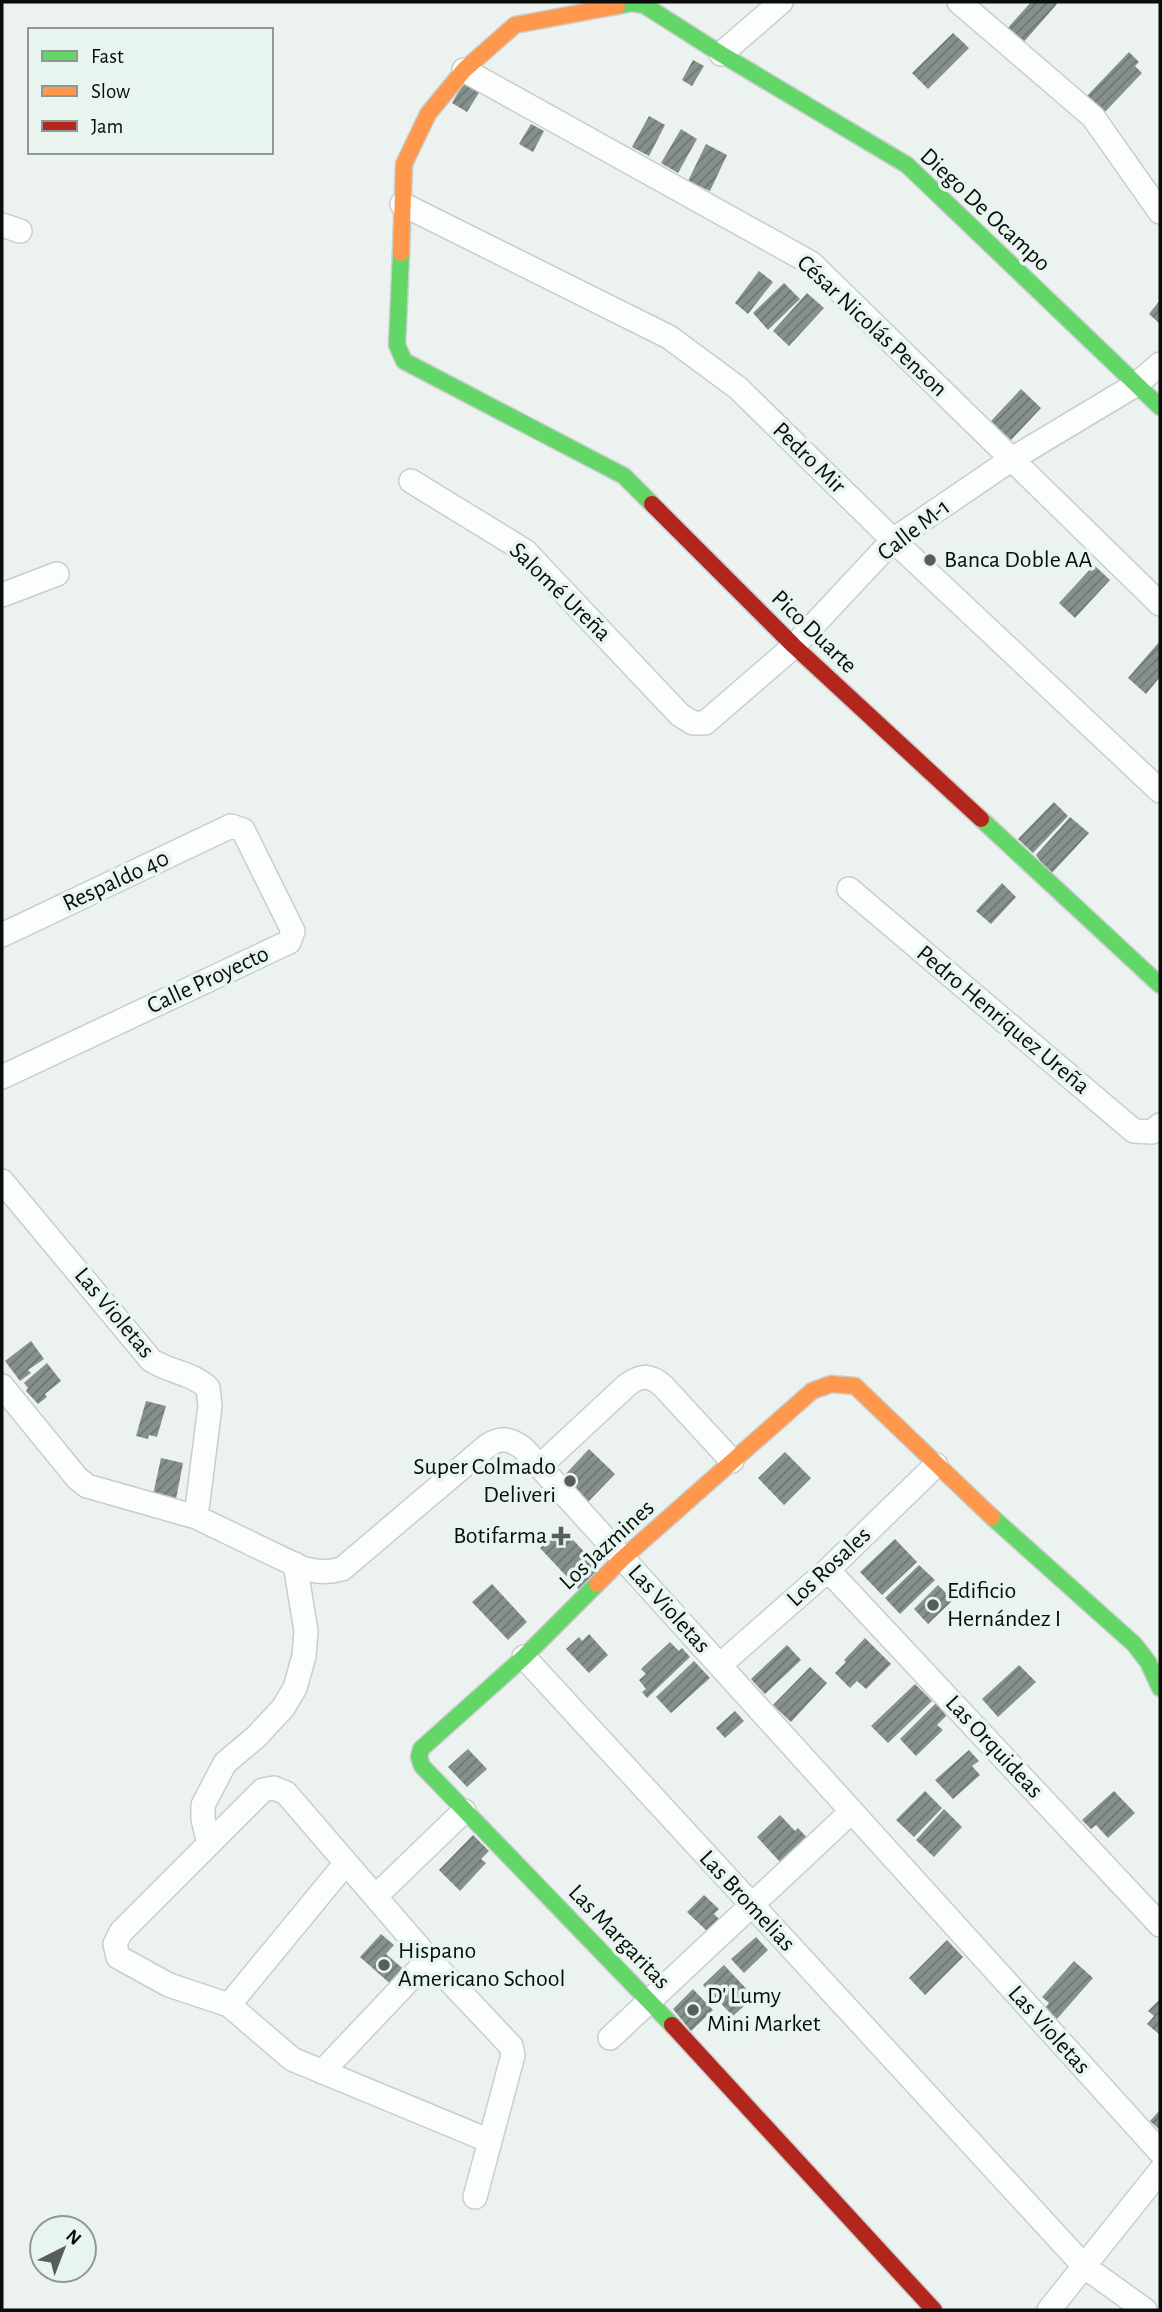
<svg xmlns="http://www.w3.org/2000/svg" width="1162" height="2312" viewBox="0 0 1162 2312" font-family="'Alegreya Sans',sans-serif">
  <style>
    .building { fill: url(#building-hatch) }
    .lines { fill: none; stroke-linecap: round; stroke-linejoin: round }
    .street-casing { stroke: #c9cecc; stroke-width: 26 }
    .fast-casing { stroke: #c9cecc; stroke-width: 19 }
    .slow-casing { stroke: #c9cecc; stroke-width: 19 }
    .jam-casing { stroke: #c9cecc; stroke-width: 19 }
    .street { stroke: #fcfdfd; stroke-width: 23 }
    .fast { stroke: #63d668; stroke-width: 16 }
    .slow { stroke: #ff974d; stroke-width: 16 }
    .jam { stroke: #b3261e; stroke-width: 16 }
    .poi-dot { fill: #585d5b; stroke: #e8f5ef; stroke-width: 2.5 }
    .labels { text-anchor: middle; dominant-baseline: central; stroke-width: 7; stroke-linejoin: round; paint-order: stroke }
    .street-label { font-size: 24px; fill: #090d0b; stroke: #e8f5ef }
    .poi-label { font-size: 24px; fill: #090d0b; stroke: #e8f5ef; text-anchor: start }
  </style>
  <defs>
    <pattern id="building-hatch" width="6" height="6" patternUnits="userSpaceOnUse" patternTransform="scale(1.75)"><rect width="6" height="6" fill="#86918d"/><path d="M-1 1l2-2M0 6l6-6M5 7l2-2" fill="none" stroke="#6c7571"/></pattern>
  </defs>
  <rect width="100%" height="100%" fill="#ebf2ef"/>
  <path class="building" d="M1031 2H1054L1057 4 1022 44 1006 30Z
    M953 33 969 48 928 89 912 73Z
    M1129 52 1139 62 1135 66 1142 73 1102 115 1085 98Z
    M693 60 704 66 692 86 682 80Z
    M464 82 480 91 467 112 452 103Z
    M649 116 665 125 649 156 632 147Z
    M531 124 544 131 533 152 519 144Z
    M681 129 697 139 678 173 661 163Z
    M706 144 727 155 710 191 688 181Z
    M759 271 773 282 748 314 735 303Z
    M784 283 800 299 768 330 753 313Z
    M807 293 824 308 789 346 773 331Z
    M1160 300V324L1149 314Z
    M1021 389 1041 408 1011 440 991 421Z
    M1094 565 1110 580 1075 618 1059 603Z
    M1160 641V677L1146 694 1128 678Z
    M1054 802 1068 816 1033 853 1018 839Z
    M1070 817 1089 833 1050 875 1036 855Z
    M1002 883 1016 897 991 924 976 911Z
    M31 1341 44 1359 28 1370 31 1373 20 1381 5 1361Z
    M47 1363 61 1381 45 1394 47 1397 38 1404 26 1391 28 1388 24 1383Z
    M146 1401 166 1406 157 1437 149 1435 148 1439 136 1436Z
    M589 1449 615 1474 586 1504 561 1479Z
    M785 1452 811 1478 784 1505 758 1478Z
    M161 1458 183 1463 176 1499 153 1495Z
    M562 1528 605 1574 583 1594 540 1548Z
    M895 1539 917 1562 882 1595 860 1572Z
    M919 1565 935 1580 900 1614 885 1598Z
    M492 1584 527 1622 508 1640 472 1602Z
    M938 1585 953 1600 928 1624 914 1609Z
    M589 1634 608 1655 589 1673 566 1649 579 1637 582 1641Z
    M865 1638 891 1664 866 1689 857 1681 850 1688 835 1673 846 1662 844 1660Z
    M670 1642 679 1651 682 1648 690 1657 647 1698 642 1692 646 1689 639 1680 646 1674 641 1669Z
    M787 1645 801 1660 765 1694 751 1679Z
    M694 1661 710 1678 671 1713 656 1697Z
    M1019 1665 1036 1682 998 1717 982 1699Z
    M810 1667 827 1683 791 1722 773 1705Z
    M915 1684 932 1701 888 1743 871 1726Z
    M936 1703 948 1714 937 1725 943 1730 916 1756 900 1739Z
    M735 1711 744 1721 725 1738 716 1728Z
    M468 1749 487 1769 467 1787 448 1767Z
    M969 1750 979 1761 972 1766 980 1775 953 1799 935 1780Z
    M925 1791 942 1808 914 1837 896 1820Z
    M1114 1791 1135 1813 1108 1838 1096 1825 1091 1829 1082 1820Z
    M944 1809 962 1827 934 1857 916 1840Z
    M780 1815 795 1831 798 1828 811 1842 781 1863 757 1837Z
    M473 1835 489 1851 481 1859 486 1863 460 1891 439 1870Z
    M704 1895 719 1909 714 1914 720 1920 708 1932 687 1912Z
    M381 1934 394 1945 386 1954 408 1973 395 1988 360 1957Z
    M756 1937 768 1950 744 1973 731 1959Z
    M947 1940 963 1957 925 1995 909 1978Z
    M1074 1961 1093 1978 1056 2020 1044 2009 1049 2003 1042 1997Z
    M724 1965 754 1997 733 2016 703 1985Z
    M693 1989 713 2010 691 2031 673 2009Z
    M1160 1999V2035L1147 2024 1154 2016 1148 2011Z
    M1160 2110V2130L1150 2121Z"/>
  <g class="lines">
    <g class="street-casing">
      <path id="street" d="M959 2 1093 117 1160 212
        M721 54 781 2
        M464 70 811 263 1160 604
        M402 204 669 337 738 388 893 540 1160 791
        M2 225 20 231
        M411 481 525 551 680 715 693 723H705L794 646 893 540 1012 459 1137 384 1160 364
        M2 595 57 574
        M849 889 1134 1131 1152 1132 1160 1125
        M2 935 231 826 243 830 293 931 289 942 2 1077
        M2 1181 151 1360C169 1372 193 1373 208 1388L210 1406 196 1517 302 1568C317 1572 327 1573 342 1569L487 1446C501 1437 509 1438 523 1448L1160 2152
        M2 1386 77 1478 87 1486 196 1517
        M540 1466 626 1386C640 1375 649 1374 663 1386L732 1461
        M828 1570 1160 1925
        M524 1657 1085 2267 1145 2310
        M720 1665 828 1570 936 1465
        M209 1844 203 1819V1805L225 1763 256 1737 283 1708 295 1688 304 1656 306 1631 295 1564
        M376 1896 464 1811
        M229 2005 345 1864
        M610 2038 851 1812
        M322 2072 429 1959 286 1793 274 1788 263 1790 121 1932 115 1944 118 1957 169 1985 229 2005 292 2059 490 2141 513 2055 511 2046 429 1959
        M475 2197 490 2141
        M1049 2310 1160 2171"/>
    </g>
    <g class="fast-casing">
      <path id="fast" d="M617 6 631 3 644 5 721 54 907 165 1160 407
        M401 253 397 345 404 361 624 476 652 504
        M981 819 1160 985
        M992 1517 1134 1644 1148 1662 1160 1688
        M597 1584 524 1657 421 1749 419 1757 422 1766 672 2025"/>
    </g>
    <g class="slow-casing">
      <path id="slow" d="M401 253 404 164 428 114 464 70 515 25 617 6
        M597 1584 622 1559 812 1391 831 1384 855 1386 992 1517"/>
    </g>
    <g class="jam-casing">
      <path id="jam" d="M652 504 794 646 981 819
        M672 2025 934 2310"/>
    </g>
    <use href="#street" class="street"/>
    <use href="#fast" class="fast"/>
    <use href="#slow" class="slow"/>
    <use href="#jam" class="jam"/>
  </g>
  <g class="poi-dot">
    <circle cx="930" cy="560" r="7"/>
    <circle cx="570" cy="1481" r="7"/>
    <path d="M557.5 1525.5h7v7h7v7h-7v7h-7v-7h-7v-7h7z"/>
    <circle cx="933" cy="1605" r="7"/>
    <circle cx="384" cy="1965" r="7"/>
    <circle cx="693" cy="2010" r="7"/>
  </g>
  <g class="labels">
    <g class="street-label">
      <text transform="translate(985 210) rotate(43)">Diego De Ocampo</text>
      <text transform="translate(872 326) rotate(43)">César Nicolás Penson</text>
      <text transform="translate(809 458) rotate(44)">Pedro Mir</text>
      <text transform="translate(914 530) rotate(-38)">Calle M-1</text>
      <text transform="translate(560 592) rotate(44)">Salomé Ureña</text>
      <text transform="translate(814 632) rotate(44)">Pico Duarte</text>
      <text transform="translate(116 881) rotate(-25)">Respaldo 40</text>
      <text transform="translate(208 980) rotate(-25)">Calle Proyecto</text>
      <text transform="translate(1003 1020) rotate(40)">Pedro Henriquez Ureña</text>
      <text transform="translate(114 1313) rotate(50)">Las Violetas</text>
      <text transform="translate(607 1545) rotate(-43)">Los Jazmines</text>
      <text transform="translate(829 1567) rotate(-43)">Los Rosales</text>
      <text transform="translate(669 1609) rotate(48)">Las Violetas</text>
      <text transform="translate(994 1747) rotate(47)">Las Orquideas</text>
      <text transform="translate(747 1901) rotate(47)">Las Bromelias</text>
      <text transform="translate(619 1937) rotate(46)">Las Margaritas</text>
      <text transform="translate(1049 2030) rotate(48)">Las Violetas</text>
    </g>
    <g class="poi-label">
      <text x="944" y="560">Banca Doble AA</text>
      <text x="556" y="1467" text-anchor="end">Super Colmado<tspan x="556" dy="28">Deliveri</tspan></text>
      <text x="547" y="1536" text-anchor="end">Botifarma</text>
      <text x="947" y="1591">Edificio<tspan x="947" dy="28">Hernández I</tspan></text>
      <text x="398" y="1951">Hispano<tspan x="398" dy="28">Americano School</tspan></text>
      <text x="707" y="1996">D' Lumy<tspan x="707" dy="28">Mini Market</tspan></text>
    </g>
  </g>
  <rect width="1162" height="2312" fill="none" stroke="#090d0b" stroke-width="7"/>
  <rect x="28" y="28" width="245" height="126" fill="#e8f5ef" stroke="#8f9894" stroke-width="2"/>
  <rect x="42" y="51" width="35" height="10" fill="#63d668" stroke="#8f9894" stroke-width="2"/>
  <text x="91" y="63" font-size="21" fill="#090d0b">Fast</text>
  <rect x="42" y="86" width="35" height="10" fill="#ff974d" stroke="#8f9894" stroke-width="2"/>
  <text x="91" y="98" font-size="21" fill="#090d0b">Slow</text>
  <rect x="42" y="121" width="35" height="10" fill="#b3261e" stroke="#8f9894" stroke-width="2"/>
  <text x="91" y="133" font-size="21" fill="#090d0b">Jam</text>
  <g transform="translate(63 2249) rotate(42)"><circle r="33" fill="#e8f5ef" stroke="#8f9894" stroke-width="2"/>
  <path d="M0-5L12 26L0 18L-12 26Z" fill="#585d5b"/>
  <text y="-10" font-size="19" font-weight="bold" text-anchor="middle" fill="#090d0b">N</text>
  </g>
</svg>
